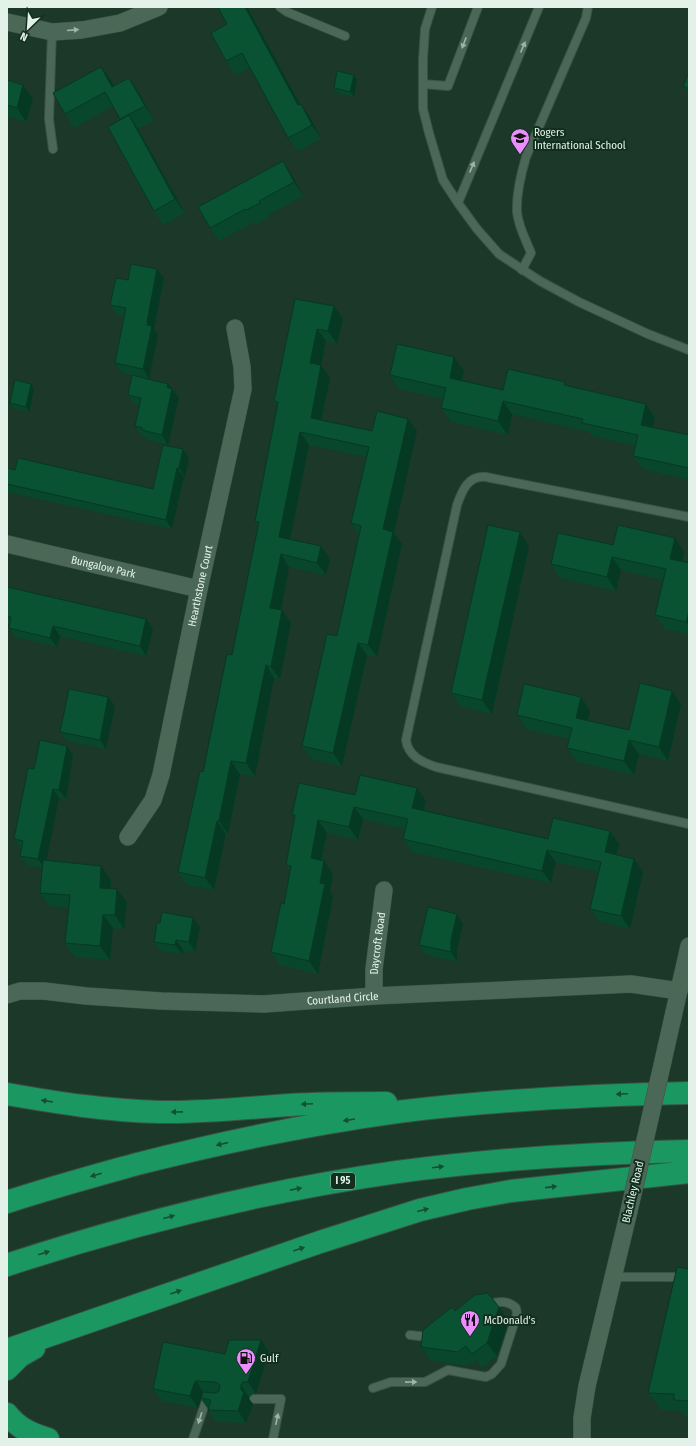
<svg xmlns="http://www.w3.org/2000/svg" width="696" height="1446" viewBox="0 0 696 1446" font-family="'Fira Sans Condensed',sans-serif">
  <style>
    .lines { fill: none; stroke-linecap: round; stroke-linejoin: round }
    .lane-casing { stroke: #395245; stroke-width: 10 }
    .street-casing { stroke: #395245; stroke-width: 18 }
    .highway-casing { stroke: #395245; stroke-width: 24 }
    .lane { stroke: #4b6857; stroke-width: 8 }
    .street { stroke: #4b6857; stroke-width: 17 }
    .highway { stroke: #1b9862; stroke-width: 22 }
    .street-bridge-casing { stroke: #395245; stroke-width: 18; stroke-linecap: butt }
    .street-bridge { stroke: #4b6857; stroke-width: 17 }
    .wall { fill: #08472b }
    .shaded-wall { fill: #063923 }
    .building { fill: #095232; stroke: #063923 }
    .oneway { fill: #9eb4a7 }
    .oneway2 { fill: #154e33 }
    .labels { text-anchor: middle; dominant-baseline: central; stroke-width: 4; stroke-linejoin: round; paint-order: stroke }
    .shield { fill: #122e1f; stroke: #a4b7ac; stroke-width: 1 }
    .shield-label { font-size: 10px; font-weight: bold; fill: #e2f2e8 }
    .poi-label { font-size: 11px; fill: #e2f2e8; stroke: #122e1f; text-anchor: start }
    .street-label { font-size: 11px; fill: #e2f2e8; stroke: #122e1f }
  </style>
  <rect width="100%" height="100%" fill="#1c3828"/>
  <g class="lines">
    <g class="lane-casing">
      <path id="lane" d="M280 7 287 12 345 36
        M432 7 425 29 423 59V109L429 133 443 180 458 203 477 229 499 254 540 281 579 302 648 334 689 350
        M52 32 49 119 53 149
        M423 84 448 86 478 7
        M458 203 539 7
        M522 270 531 253C526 240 518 226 517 212 516 193 521 174 526 157L586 18 588 7
        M689 517 486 477C468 475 462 491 457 505L406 740C408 756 422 762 436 767L689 824
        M614 1277H689
        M410 1335 428 1337 432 1334
        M373 1388 391 1382H425L448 1370 486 1377 492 1374 501 1364 517 1314 516 1308C507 1299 497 1302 486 1304
        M254 1399H281L273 1439
        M193 1439 207 1398H211"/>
    </g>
    <g class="street-casing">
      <g id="street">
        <path d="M7 22 52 32 82 30 120 23 159 7"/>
        <path id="s1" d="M7 544 199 589"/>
        <path id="s2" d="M128 837 153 800 161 775 199 589 243 389 242 367 235 328"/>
        <path id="s3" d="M7 995 20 991H44L86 996 161 1001 264 1004 374 996 631 984 679 991"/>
        <path id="s4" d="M374 996V969L384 890"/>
        <path d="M663 1061 689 946"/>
        <path d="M582 1439V1418L587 1386 629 1211"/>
      </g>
    </g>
    <g class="highway-casing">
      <path id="highway" d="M7 1094C58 1103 109 1111 161 1112 204 1113 246 1108 289 1105 321 1103 354 1103 386 1103
        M7 1202C50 1188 94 1176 137 1164 223 1142 310 1124 397 1112 494 1100 591 1095 689 1093
        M7 1265C134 1223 264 1191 397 1172 494 1159 591 1153 689 1151
        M7 1350 320 1242 420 1210 467 1199 511 1191 689 1172
        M7 1369 20 1356 34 1348
        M7 1414C18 1428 31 1434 48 1439"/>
    </g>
    <use href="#lane" class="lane"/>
    <use href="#street" class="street"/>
    <use href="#highway" class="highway"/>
    <g class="street-bridge-casing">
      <path id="street-bridge" d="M629 1211 663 1061"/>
    </g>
    <use href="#street-bridge" class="street-bridge"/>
  </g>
  <path class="wall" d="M218 7H247L300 104H301L310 117 321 139 298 151 288 138 250 67 236 75 226 61 227 24Z
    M689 72V95L683 86Z
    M129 78 138 91 154 120 138 129 185 213 163 225 154 211 121 120 113 106 74 128 65 114 111 80 114 86Z
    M7 80 33 99 26 122 7 116Z
    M357 80 354 97 338 93 334 88Z
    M292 175 303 196 268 215 269 217 256 224 255 222 219 241 210 228Z
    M164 278 154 329 158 335 149 379 140 377 172 389 179 398 168 445 149 440 146 437 142 436 135 426 140 405 134 404 128 395 132 375 122 373 115 363 125 316 117 315 110 305 128 280Z
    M295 299 334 306 343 319 337 344 326 341 321 365 330 378 322 420 372 431 408 419 417 431 394 533 402 544 377 657 367 655 342 766 311 759 302 746 337 636 359 535 351 523 366 457 309 445 290 539 321 546 330 559 326 575 289 567 281 610 291 623 280 679 274 678 255 776 240 774 228 834H226L214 890 187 885 178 872 232 655 251 561 258 526 255 521 278 405 274 401Z
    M464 371 462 380 503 390 568 386 655 418 653 427 689 435V480L643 469 633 456 636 446 592 436 589 432 512 414 508 435 451 422 441 408 443 399 399 389 390 375Z
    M34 389 29 412 13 408 10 403Z
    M183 449 189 458 185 477H184L172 529 7 492V468L15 470 153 489Z
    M675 538 684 552 682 562 689 563V634L665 629 655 615 663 580 621 570 616 591 560 578 551 564Z
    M529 546 492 714 460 706 451 693Z
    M7 587 153 629 146 656 60 636 57 647 15 637 9 628V624H7Z
    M672 691 681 704 668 761 639 754 634 775 577 762 567 748 570 739 526 729 517 715 581 697 590 711 588 721 629 730Z
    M108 697 115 706 106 749 67 741 60 732Z
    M67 746 73 755 66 799 59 798 46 861 111 880 110 889 127 903 124 929 113 928 110 960 75 957 65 943 68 908 49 906 40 893 42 868 27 865 20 856 21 848 14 839 34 769Z
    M355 795 426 801 424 811 548 839 610 831 619 844 616 855 634 859 643 872 630 929 599 921 590 909 599 872 556 862 551 883 469 865 412 852 403 839 405 829 363 819 358 840 327 833 322 861 333 874 330 891 333 897 318 974 280 965 271 952 284 904 290 871 286 865 295 818 292 815Z
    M193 918 200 927 195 952 183 950 182 954 161 951 154 942 160 923Z
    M463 924 457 949V962L426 955 419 945Z
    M689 1269V1417H686L682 1411 661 1410 648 1393Z
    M455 1311 509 1321 497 1356 482 1368 476 1360 468 1366 430 1360 421 1347Z
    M269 1352 256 1394H252L249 1397V1399L253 1404 246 1423 216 1422 208 1410V1409L201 1399 198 1408 162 1401 153 1389 225 1354Z"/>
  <path class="shaded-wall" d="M245 7H247L308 119 298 105Z
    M101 67 111 80 122 101 112 87Z
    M354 75 357 80 354 97 350 92Z
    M129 78 138 91 154 120 145 106Z
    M23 85 33 99 26 122 17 108Z
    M301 104 310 117 321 139 312 125Z
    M129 115 138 129 185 213 175 199Z
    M283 161 292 175 303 196 294 182Z
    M157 269 164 278 154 329 158 335 149 379 143 369 147 325V322Z
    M334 306 343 319 337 344 328 331Z
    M317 329 326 341 319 375 310 363Z
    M454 357 464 371 459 391 450 378Z
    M321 365 330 378 319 431 311 418Z
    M31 384 34 389 29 412 26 407Z
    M168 384 179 398 168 445 162 435Z
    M503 401 512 414 508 435 498 421Z
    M646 404 655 418 651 438 641 425Z
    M408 419 417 431 394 533 402 544 377 657 368 645 383 529Z
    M300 432 309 445 288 549 279 537Z
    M183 449 189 458 185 477 179 468Z
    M177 468 184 477 172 529 166 520Z
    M520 532 529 546 492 714 482 700Z
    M675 538 684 552 680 573 670 559Z
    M321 546 330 559 326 575 317 563Z
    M281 554 289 567 279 621 270 608Z
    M612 557 621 570 616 591 607 577Z
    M282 610 291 623 280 679 271 667Z
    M689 611V626L686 622Z
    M146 619 153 629 146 656 140 646Z
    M53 626 60 636 57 647 50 638Z
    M358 643 367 655 342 766 333 753Z
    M266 665 274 678 255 776 246 763Z
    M672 691 681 704 668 761 659 747Z
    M108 697 115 706 106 749 100 740Z
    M581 697 590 711 585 732 576 718Z
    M629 740 639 754 634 775 624 761Z
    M67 746 73 755 66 799 59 790Z
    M231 761 240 774 228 834 219 821Z
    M417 788 426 801 421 821 412 808Z
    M53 789 59 798 45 868 38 859Z
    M354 807 363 819 358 840 349 827Z
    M318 820 327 833 319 871 311 858Z
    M217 821 226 834 214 890 205 878Z
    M610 831 619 844 614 865 605 852Z
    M547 850 556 862 551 883 542 871Z
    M634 859 643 872 630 929 621 916Z
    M324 861 333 874 330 891 333 897 318 974 309 961 320 883Z
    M101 866 111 880 109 901 100 888Z
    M117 889 127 903 124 929 115 915Z
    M457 914 463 924 457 949V962L451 952V940Z
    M103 915 113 928 110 960 100 946Z
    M193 918 200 927 195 952 189 942Z
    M176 940 183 950 182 954 175 945Z
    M499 1307 509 1321 497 1356 487 1343Z
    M261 1340 269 1352 256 1394 248 1382Z
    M196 1381 204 1393 202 1396 198 1408 190 1396 194 1384Z
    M241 1385 249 1397V1399L253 1404 246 1423 238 1411 241 1390Z"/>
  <path class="building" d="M218 7H245L298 105 301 104 312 125 288 138 242 53 226 61 211 33 227 24Z
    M101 67 112 87 129 78 145 106 120 119 105 92 65 114 53 93Z
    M337 71 354 75 350 92 334 88Z
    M689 72V89L683 86Z
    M7 80 23 85 17 108 7 105Z
    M129 115 175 199 154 211 108 127Z
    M283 161 294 182 259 201 260 203 246 210 245 209 210 228 198 207Z
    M131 264 157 269 147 322H148L147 325 152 326 143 369 115 363 126 308 110 305 116 278 128 280Z
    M295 299 334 306 328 331 317 329 310 363 321 365 311 418 372 431 377 411 408 419 383 529 393 532 368 645 358 643 333 753 302 746 327 634 337 636 361 526 351 523 369 447 300 432 279 537 321 546 317 563 281 554 270 608 282 610 271 667 266 665 246 763 231 761 219 821H217L205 878 178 872 200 771 203 772 227 654 232 655 251 561 259 522 255 521 278 402 274 401Z
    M397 344 454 357 450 378 503 390 508 369 565 382 564 385 646 404 641 425 689 435V468L633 456 638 435 582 423 583 419 503 401 498 421 441 408 446 388 390 375Z
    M132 375 168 384 167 387 172 389 162 435 142 430 143 428 135 426 141 398 128 395Z
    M15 380 31 384 26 407 10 403Z
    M163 445 183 449 179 468H177L166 520 7 484V468L15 470 18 458 153 489Z
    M488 525 520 532 482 700 451 693Z
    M618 525 675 538 670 559 689 563V611L686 622 655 615 666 569 612 557 607 577 551 564 558 533 613 545Z
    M7 587 146 619 140 646 53 626 50 638 9 628 11 617 7 616Z
    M640 683 672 691 659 747 629 740 624 761 567 748 572 728 517 715 524 684 581 697 576 718 629 730Z
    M69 689 108 697 100 740 60 732Z
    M40 740 67 746 59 790 53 789 38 859 20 856 23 841 14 839 28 768 34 769Z
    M360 775 417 788 412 808 548 839 553 818 610 831 605 852 634 859 621 916 590 909 601 862 547 850 542 871 460 852 403 839 408 819 354 807 349 827 318 820 311 858 324 861 320 883 325 884 309 961 271 952 281 903 284 904 291 866 286 865 295 815H292L299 783 355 795Z
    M43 860 101 866 100 888 117 889 115 915H103L100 946 65 943 70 895 40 893Z
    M428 907 457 914 451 940V952L419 945Z
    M162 912 193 918 189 942 176 940 175 945 154 942 157 923H160Z
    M677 1267 689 1269V1401L674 1400V1394L648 1393Z
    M488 1293 499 1307 487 1343 472 1354 466 1346 458 1352 421 1347 423 1330 452 1307 455 1311 475 1295Z
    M229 1340H261L248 1382H243L241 1385V1390L244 1392 238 1411 208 1410 211 1400 201 1398 203 1392 215 1393 219 1391 220 1385 215 1382 196 1381 194 1384 190 1396 153 1389 163 1342 225 1354Z"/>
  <defs><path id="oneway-solid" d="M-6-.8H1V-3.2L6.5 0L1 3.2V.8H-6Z"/></defs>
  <g class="oneway">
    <use href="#oneway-solid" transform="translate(73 30) rotate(-5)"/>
    <use href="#oneway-solid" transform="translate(464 43) rotate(111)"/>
    <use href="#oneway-solid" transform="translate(523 47) rotate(-67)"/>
    <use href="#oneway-solid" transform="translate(472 167) rotate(-67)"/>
    <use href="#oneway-solid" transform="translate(411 1382) rotate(-1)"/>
    <use href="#oneway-solid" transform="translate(200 1418) rotate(108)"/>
    <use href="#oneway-solid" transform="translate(277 1419) rotate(-78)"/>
  </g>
  <g class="oneway2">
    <use href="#oneway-solid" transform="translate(622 1094) rotate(178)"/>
    <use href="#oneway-solid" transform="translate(47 1101) rotate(-171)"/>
    <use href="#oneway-solid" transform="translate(307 1104) rotate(178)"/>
    <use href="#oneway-solid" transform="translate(177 1112) rotate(179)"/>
    <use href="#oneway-solid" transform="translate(349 1120) rotate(171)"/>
    <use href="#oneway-solid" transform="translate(222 1144) rotate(167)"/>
    <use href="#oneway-solid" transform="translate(438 1167) rotate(-7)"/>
    <use href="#oneway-solid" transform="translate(96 1175) rotate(164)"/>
    <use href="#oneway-solid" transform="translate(551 1187) rotate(-6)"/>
    <use href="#oneway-solid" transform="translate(296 1189) rotate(-11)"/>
    <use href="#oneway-solid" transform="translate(423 1210) rotate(-14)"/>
    <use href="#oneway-solid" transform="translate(169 1217) rotate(-15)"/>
    <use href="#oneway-solid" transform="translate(299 1249) rotate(-19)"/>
    <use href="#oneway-solid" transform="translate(44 1253) rotate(-17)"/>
    <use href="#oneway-solid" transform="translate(176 1292) rotate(-19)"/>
  </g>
  <defs>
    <g id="school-pin" transform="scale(1)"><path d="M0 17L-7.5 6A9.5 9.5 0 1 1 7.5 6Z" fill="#ea8dfd" stroke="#122e1f"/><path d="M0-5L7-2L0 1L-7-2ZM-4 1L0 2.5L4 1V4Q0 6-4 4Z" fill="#111"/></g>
    <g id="restaurant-pin" transform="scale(1)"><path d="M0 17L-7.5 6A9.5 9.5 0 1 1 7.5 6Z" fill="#ea8dfd" stroke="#122e1f"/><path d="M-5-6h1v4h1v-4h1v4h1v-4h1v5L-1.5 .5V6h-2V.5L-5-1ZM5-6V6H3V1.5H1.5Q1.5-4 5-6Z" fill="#111"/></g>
    <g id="fuel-pin" transform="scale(1)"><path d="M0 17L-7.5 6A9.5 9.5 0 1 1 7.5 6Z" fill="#ea8dfd" stroke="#122e1f"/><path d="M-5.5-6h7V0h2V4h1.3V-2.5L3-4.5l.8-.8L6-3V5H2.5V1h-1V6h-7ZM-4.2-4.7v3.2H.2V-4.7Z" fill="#111"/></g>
  </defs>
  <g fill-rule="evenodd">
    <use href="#school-pin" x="520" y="138"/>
    <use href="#restaurant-pin" x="470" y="1320"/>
    <use href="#fuel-pin" x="246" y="1358"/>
  </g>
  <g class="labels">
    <rect class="shield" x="331" y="1173" width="24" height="16" rx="3"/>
    <g class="shield-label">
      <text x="343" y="1181">I 95</text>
    </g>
    <g class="poi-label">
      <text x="534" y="132">Rogers<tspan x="534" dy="13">International School</tspan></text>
      <text x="484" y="1320">McDonald's</text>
      <text x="260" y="1358">Gulf</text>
    </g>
    <g class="street-label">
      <text stroke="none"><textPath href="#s1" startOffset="99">Bungalow Park</textPath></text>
      <text stroke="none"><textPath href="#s2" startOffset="264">Hearthstone Court</textPath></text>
      <text stroke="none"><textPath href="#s4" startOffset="53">Daycroft Road</textPath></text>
      <text stroke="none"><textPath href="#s3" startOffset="337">Courtland Circle</textPath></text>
      <text transform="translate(633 1192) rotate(-77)">Blachley Road</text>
    </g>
  </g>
  <rect width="696" height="1446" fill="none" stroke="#e2f2e8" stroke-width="16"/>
  <g transform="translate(28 28) rotate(205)" stroke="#122e1f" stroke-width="3" paint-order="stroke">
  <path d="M0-3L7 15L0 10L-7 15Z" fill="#e2f2e8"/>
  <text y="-6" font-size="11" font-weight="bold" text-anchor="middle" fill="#e2f2e8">N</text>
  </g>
</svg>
